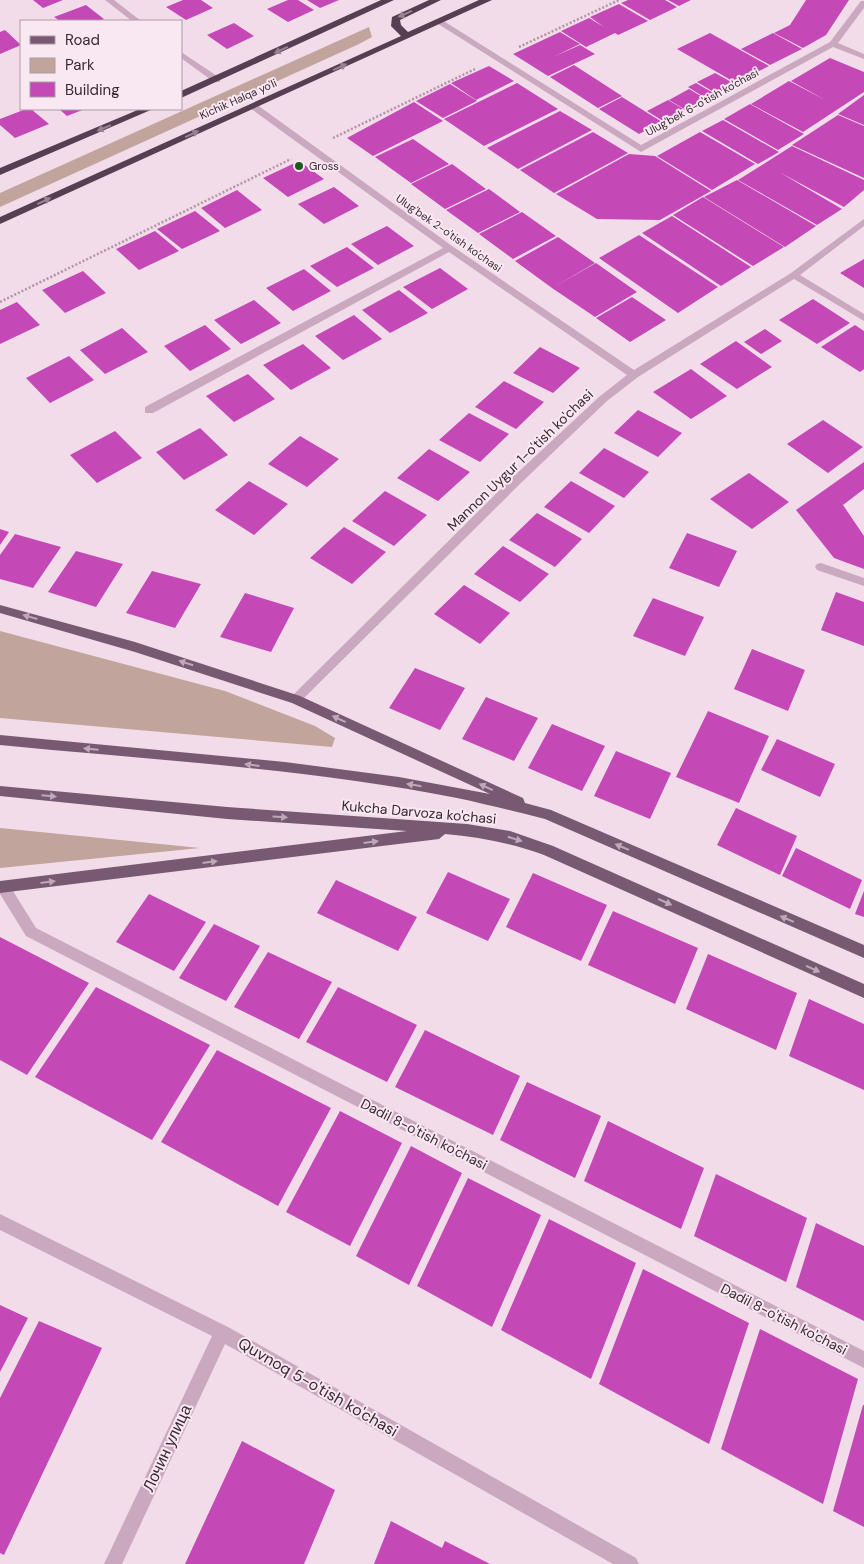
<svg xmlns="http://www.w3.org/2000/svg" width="864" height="1564" viewBox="0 0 864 1564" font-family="'DM Sans',sans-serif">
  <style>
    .green { fill: #c1a49c }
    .building { fill: #c448b6 }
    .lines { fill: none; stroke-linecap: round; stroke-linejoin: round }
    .path { stroke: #b592ab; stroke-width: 2.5; stroke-dasharray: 2 2; stroke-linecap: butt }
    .minor { fill: #caa8bf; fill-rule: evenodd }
    .major { fill: #785972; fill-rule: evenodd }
    .highway { fill: #573f53; fill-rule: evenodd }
    .oneway { fill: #988393 }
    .oneway2 { fill: #bfa8b8 }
    .poi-dot { fill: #22581e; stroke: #f9e8f2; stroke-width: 2 }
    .labels { text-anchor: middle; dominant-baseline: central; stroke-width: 4; stroke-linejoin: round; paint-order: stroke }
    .far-street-label { font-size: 11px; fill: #372834; stroke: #f9e8f2 }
    .far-poi-label { font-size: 11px; fill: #372834; stroke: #f9e8f2; text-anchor: start }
    .street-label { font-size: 14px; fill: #372834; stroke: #f9e8f2 }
    .near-street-label { font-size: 16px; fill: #372834; stroke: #f9e8f2 }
  </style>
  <rect width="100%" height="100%" fill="#f2dce9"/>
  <path class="green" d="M369 27 372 37 359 44 0 207V193Z
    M0 631 225 691 315 726 335 738 332 747 0 718Z
    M0 828 200 848 0 868Z"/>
  <path class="building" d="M33 0H63L43 8Z
    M183 0H201L213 8 186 20 166 7Z
    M288 0H298L314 10 288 22 267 9Z
    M307 0H339L320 8Z
    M628 0H665L677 7 650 20 621 3Z
    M668 0H691L679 6Z
    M806 0H849L826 35 802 28 826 35 803 48 774 33 790 25Z
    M619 4 648 21 618 35 615 33 586 47 561 31 589 18 604 27 590 17Z
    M86 5 104 19 99 21H60L54 17Z
    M234 23 254 36 227 49 207 35Z
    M5 30 21 45 0 54V32Z
    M560 32 580 44 553 57 580 45 595 54 548 76 513 54Z
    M710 33 769 66 736 83 677 49Z
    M773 33 802 49 770 65 741 49Z
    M830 58 864 72V92L803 132 751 104 789 81 827 101 791 81Z
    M574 65 622 96 598 108 550 77Z
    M489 66 514 81 476 100 451 83Z
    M715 73 735 84 717 94 697 82Z
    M517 83 558 109 484 146 444 119Z
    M696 83 715 94 707 99 688 87Z
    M450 84 477 101 443 118 416 101Z
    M689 89 706 99 686 110 669 100Z
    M864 95V125L838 114Z
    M622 97 662 122 639 134 599 109Z
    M668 100 685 110 663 121 647 111Z
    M414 102 443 121 373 156 347 138Z
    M750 104 804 134 778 150 724 119Z
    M26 109H31L49 124 15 138 0 125V119Z
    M59 109H85L67 116Z
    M560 111 592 130 518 169 487 148Z
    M838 115 864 126V178L792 145Z
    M723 120 779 152 758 164 702 131Z
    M593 132 628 153 554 193 520 170Z
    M700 132 755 164 712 190 657 156Z
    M413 139 449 164 411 183 375 157Z
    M792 146 864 180V190L844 207 779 172 842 209 817 225 738 180Z
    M629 154 655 156 711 191 660 220 597 219 556 194Z
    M299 161 324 179 288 197 263 178Z
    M452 164 486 189 445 209 411 184Z
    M737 180 816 226 785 247 704 197Z
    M334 187 359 206 324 224 298 204Z
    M489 189 520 212 478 233 446 210Z
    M237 190 262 210 225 228 201 208Z
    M703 197 784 247 753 266 673 215Z
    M195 211 220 231 182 249 157 229Z
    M522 212 556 236 513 259 479 234Z
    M672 216 751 267 721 286 642 233Z
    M387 226 414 246 378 265 351 244Z
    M155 231 179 251 139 270 116 249Z
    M639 235 718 287 678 313 599 258Z
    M558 237 595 263 552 288 515 261Z
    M347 247 374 268 337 287 310 266Z
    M864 259V288L840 273Z
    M596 263 637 292 595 317 552 288Z
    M440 268 468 289 432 309 403 287Z
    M304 269 331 291 293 311 266 288Z
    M83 271 106 293 65 313 42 290Z
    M399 290 428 313 390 333 362 310Z
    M632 297 666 320 630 342 596 318Z
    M813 299 850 323 817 344 779 320Z
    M254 300 281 323 241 344 214 320Z
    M17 302 40 325 0 344V310Z
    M354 315 382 339 343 360 315 336Z
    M205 325 231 349 190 371 164 346Z
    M855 325 864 331V369L860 372 821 347Z
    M122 328 148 352 105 374 80 350Z
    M765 329 782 341 761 354 744 342Z
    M736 341 772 367 737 389 700 364Z
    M303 344 331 368 291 390 263 365Z
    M540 347 580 368 553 393 513 373Z
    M69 356 94 380 50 403 26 378Z
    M691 369 727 396 691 419 653 392Z
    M248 374 275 399 234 422 206 396Z
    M504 381 544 402 516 429 475 407Z
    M638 410 682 433 658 457 614 433Z
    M469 413 509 434 480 462 439 440Z
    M823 420 863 447 828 473 787 444Z
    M200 428 228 455 184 480 156 452Z
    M115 431 142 458 97 483 70 455Z
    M300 436 339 459 307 487 268 464Z
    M604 448 649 472 624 498 579 473Z
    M429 449 470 472 438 501 397 478Z
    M864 462V489L843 505 864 536V569L834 558 796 510Z
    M749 473 789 502 752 529 710 499Z
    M249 481 288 504 254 535 215 510Z
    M571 481 615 506 589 533 544 507Z
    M385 491 427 515 394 546 352 521Z
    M537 513 582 539 555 567 509 540Z
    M344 527 386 552 352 584 310 558Z
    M0 529 9 532 0 545Z
    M687 533 737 551 719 587 669 568Z
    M15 534 61 547 33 588 0 579V555Z
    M503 546 549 574 520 602 474 574Z
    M76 551 123 564 96 607 48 592Z
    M152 571 201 584 175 628 126 613Z
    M464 585 510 613 480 644 434 614Z
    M836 592 864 602V646L821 630Z
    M245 593 294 608 271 652 220 637Z
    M653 598 704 617 685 656 633 636Z
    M752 649 805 670 788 711 734 689Z
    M415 668 465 688 440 730 389 708Z
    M486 697 538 718 514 761 462 739Z
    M708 711 769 736 739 803 676 777Z
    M552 724 605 746 582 791 528 768Z
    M777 739 835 764 820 797 761 770Z
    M616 751 671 773 650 819 594 796Z
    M736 808 797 836 780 875 717 845Z
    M796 848 862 880 850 909 782 876Z
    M448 872 510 899 488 941 426 913Z
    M533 873 607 905 581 961 506 927Z
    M336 880 417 917 398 951 317 913Z
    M864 891V917L855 914Z
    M149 894 206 922 174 971 116 942Z
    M613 911 698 948 675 1004 588 965Z
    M214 924 260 946 226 1001 179 978Z
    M0 937 89 983 27 1075 0 1060Z
    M268 952 332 982 299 1039 234 1007Z
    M708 954 797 993 776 1050 686 1009Z
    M96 987 210 1045 152 1140 35 1077Z
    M338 987 417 1025 387 1082 306 1042Z
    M809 999 864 1024V1090L789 1056Z
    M425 1030 520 1076 493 1135 395 1087Z
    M217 1050 331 1108 278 1206 161 1142Z
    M527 1082 601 1116 575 1178 500 1140Z
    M340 1111 402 1143 350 1246 286 1212Z
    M608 1121 704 1168 681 1229 584 1181Z
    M411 1146 462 1173 409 1285 356 1256Z
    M716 1174 807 1218 786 1282 694 1236Z
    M468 1178 541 1215 492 1327 417 1286Z
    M549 1219 636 1263 591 1379 501 1330Z
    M816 1223 864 1246V1321L796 1287Z
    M643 1269 749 1323 709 1444 599 1384Z
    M0 1305 28 1318 0 1372Z
    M39 1321 102 1348 4 1555 0 1553V1398Z
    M760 1329 858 1379 823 1504 721 1449Z
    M863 1405H864V1527L833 1511Z
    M242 1441 335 1490 304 1564H185Z
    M391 1521 442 1548 445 1541 490 1564H374Z"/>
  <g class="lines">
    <path class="path" d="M519 47 619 0
      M333 138 475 69
      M0 302 291 159"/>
    <path class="minor" d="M105 0H114L141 21H132Z
      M861 1H864V8L838 43 864 54V59L833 47 641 152 435 22 442 20 641 145 830 42Z
      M181 52 220 78V82H214L181 58Z
      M250 104H256L452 246 634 370 791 273 864 219V226L800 275 864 314V321L794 279 638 377 607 401 522 482 300 702H292L290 699 292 696 514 476 599 397 627 375 449 252 153 413H145V407L443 248 250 108Z
      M821 563 864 578V586L817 570 815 567 817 564Z
      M3 881 8 883 36 928 864 1351V1368L26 936 0 894V882Z
      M0 1214 228 1327 636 1558 639 1564H613L225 1344 122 1564H104L212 1336 0 1230Z"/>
    <path class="major" d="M0 605 135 642 300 696 523 798 525 803 551 810 864 945V958L545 819C516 812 486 804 457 798 306 768 152 760 0 745V735L285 762 399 777 490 794 292 703 135 652 0 613Z
      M0 786 227 807 467 824 510 831 553 846 864 984V998L544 855C511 843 480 837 445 834L439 839 0 893V881L407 831 227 819 0 796Z"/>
    <path class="highway" d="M381 0H394L181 98V91Z
      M429 0H441L400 20 401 25 408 32 479 0H492L0 224V217L401 36 391 26 392 17Z
      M140 109H153L0 175V168Z"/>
  </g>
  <defs><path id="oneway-solid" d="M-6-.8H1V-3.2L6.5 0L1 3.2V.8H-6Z" transform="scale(1.25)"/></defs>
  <g class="oneway">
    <use href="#oneway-solid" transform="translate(405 14) rotate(156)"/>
    <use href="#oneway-solid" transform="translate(281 50) rotate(155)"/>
    <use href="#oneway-solid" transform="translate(340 67) rotate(-24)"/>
    <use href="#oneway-solid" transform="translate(104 128) rotate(157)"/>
    <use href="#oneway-solid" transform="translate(192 134) rotate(-25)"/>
    <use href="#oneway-solid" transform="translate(44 201) rotate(-25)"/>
  </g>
  <g class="oneway2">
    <use href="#oneway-solid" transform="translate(30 617) rotate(-164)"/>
    <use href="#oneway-solid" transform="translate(186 663) rotate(-162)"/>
    <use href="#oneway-solid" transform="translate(339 719) rotate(-155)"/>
    <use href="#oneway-solid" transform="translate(91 749) rotate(-175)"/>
    <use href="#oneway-solid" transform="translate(252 765) rotate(-173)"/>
    <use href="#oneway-solid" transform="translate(414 785) rotate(-171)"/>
    <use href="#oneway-solid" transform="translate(486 787) rotate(-155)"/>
    <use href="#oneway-solid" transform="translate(49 796) rotate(5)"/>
    <use href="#oneway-solid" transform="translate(280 817) rotate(4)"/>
    <use href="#oneway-solid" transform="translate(515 839) rotate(17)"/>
    <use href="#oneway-solid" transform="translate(371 842) rotate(-7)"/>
    <use href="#oneway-solid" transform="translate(622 847) rotate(-157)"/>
    <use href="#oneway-solid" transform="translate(210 862) rotate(-7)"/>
    <use href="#oneway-solid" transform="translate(48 882) rotate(-7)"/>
    <use href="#oneway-solid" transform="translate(665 902) rotate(24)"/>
    <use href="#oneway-solid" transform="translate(787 919) rotate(-157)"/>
    <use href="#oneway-solid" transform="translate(813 969) rotate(24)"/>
  </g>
  <circle class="poi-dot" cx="299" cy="166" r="5"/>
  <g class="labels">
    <g class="far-street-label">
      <text transform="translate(238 99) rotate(-24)">Kichik Halqa yo'li</text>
      <text transform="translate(702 102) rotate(-29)">Ulug'bek 6-o'tish ko'chasi</text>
      <text transform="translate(449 233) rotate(35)">Ulug'bek 2-o'tish ko'chasi</text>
    </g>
    <g class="far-poi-label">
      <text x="309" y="166">Gross</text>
    </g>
    <g class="street-label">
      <text transform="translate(520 460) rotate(-44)">Mannon Uygur 1-o'tish ko'chasi</text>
      <text transform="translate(419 812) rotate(5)">Kukcha Darvoza ko'chasi</text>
      <text transform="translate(424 1134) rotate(27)">Dadil 8-o'tish ko'chasi</text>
      <text transform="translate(784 1319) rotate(27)">Dadil 8-o'tish ko'chasi</text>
    </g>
    <g class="near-street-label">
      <text transform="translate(318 1387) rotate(30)">Quvnoq 5-o'tish ko'chasi</text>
      <text transform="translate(167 1448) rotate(-65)">Лочин улица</text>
    </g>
  </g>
  <rect x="20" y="20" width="162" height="90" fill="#f9e8f2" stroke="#ab9ba6"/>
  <rect x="30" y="36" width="25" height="8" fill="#785972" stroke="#ab9ba6"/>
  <text x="65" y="45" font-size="15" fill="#372834">Road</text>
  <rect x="30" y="58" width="25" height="15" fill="#c1a49c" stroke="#ab9ba6"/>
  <text x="65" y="70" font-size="15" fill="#372834">Park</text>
  <rect x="30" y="82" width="25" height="15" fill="#c448b6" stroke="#ab9ba6"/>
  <text x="65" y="95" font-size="15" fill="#372834">Building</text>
</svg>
